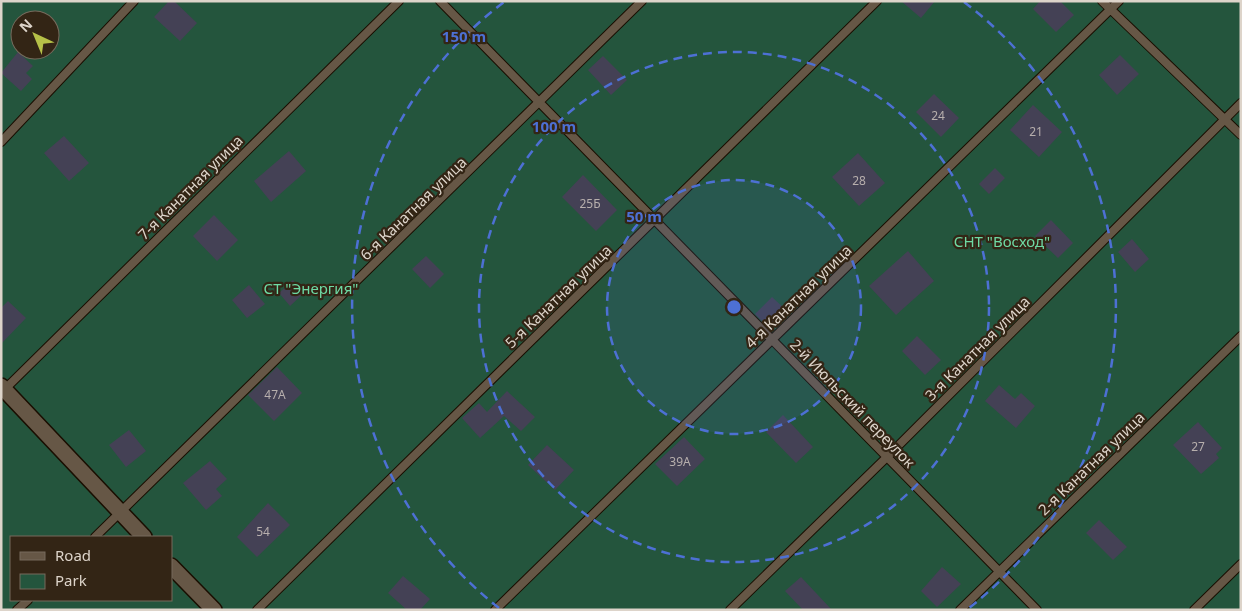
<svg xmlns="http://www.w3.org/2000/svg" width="1242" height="611" viewBox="0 0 1242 611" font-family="'Noto Sans',sans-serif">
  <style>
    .green { fill: #24553d; fill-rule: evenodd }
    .building { fill: #444155 }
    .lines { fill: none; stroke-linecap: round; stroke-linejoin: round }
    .service-casing { stroke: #1a0e01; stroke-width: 10 }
    .minor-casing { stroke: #1a0e01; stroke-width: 18 }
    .service { stroke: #665746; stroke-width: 8 }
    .minor { stroke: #665746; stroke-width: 15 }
    .ring { fill: none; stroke: #4d70d4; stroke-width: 2.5; stroke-dasharray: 9 6 }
    .labels { text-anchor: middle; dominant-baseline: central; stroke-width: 4.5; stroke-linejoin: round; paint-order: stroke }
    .number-label { font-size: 12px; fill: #b7afad }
    .street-label { font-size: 15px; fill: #ddd4ca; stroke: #332515 }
    .park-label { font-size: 15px; fill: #6edaa4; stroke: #332515 }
    .centre { fill: #4d70d4; stroke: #332515; stroke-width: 2.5 }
    .ring-label { font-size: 15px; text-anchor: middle; font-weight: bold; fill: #4d70d4; stroke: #332515; stroke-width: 4.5; stroke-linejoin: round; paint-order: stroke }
  </style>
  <rect width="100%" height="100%" fill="#332515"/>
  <path class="green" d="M1 1H1241V610H1ZM20 20H50V50H20ZM11 537H171V600H11Z"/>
  <path class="building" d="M169 1H174L197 23 180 41 154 17Z
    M901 1H935L921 18Z
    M1040 1H1060L1074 15 1056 32 1033 9Z
    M18 52 33 66 26 73 32 79 21 91 1 73Z
    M1120 55 1139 74 1117 95 1099 75Z
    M603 56 627 80 611 95 588 70Z
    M934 94 959 118 941 137 916 112Z
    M1033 105 1062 132 1039 157 1010 130Z
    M64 136 89 163 69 181 44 153Z
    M289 151 306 171 271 202 254 181Z
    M858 153 885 183 859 206 832 177Z
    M995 168 1005 178 989 194 979 184Z
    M583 175 617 210 596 231 562 197Z
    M214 215 238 240 217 261 193 236Z
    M1051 220 1073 243 1058 258 1035 236Z
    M1132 239 1149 259 1135 272 1118 252Z
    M908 251 934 281 896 315 869 286Z
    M426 256 444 274 430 288 412 269Z
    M293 280 304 293 290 306 279 293Z
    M249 285 265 304 247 318 232 300Z
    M772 297 788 312 770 329 755 314Z
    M8 301 26 318 1 344V308Z
    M917 336 941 360 925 375 902 351Z
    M277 367 302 393 274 421 248 395Z
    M999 385 1015 399 1021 393 1035 406 1016 428 985 401Z
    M507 391 535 417 521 431 504 416 480 438 462 418 479 403 487 412Z
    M783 415 813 447 796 463 766 432Z
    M1198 422 1222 448 1216 454 1219 458 1201 474 1173 445Z
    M129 430 146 451 126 467 109 445Z
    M684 437 705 459 677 486 655 464Z
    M547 445 574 470 555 490 528 465Z
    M210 461 227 479 216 489 222 496 206 510 183 483Z
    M268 503 290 525 257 557 237 537Z
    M1099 520 1127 547 1113 560 1086 533Z
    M942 567 961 584 937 607 921 591Z
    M403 576 430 599 420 610H407L388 593Z
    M801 577 832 610H803L785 591Z"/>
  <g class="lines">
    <g class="service-casing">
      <path id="service" d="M440 1 1037 610
        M1102 1 1241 135
        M1 142 134 1
        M3 391 399 1
        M95 537 642 1
        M17 610 28 600
        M257 610 877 1
        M495 610 1119 1
        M730 610 887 457 1241 103
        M960 610 1241 336
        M1194 610 1241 564"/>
    </g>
    <g class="minor-casing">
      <path id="minor" d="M1 386 144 537
        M171 566 214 610"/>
    </g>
    <use href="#service" class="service"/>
    <use href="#minor" class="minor"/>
  </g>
  <circle cx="734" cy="307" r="127" fill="#4d70d4" fill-opacity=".12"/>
  <g class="ring">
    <circle cx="734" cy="307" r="127"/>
    <circle cx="734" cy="307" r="255"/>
    <path d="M499 608A382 382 0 0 1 504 2M964 2A382 382 0 0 1 969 608"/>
  </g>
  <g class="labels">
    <g class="number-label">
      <text x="938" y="115">24</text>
      <text x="1036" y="131">21</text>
      <text x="859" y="180">28</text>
      <text x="590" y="203">25Б</text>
      <text x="275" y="394">47А</text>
      <text x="1198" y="446">27</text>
      <text x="680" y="461">39А</text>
      <text x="263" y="531">54</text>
    </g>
    <g class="street-label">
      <text transform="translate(190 187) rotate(-45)">7-я Канатная улица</text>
      <text transform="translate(413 208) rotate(-44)">6-я Канатная улица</text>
      <text transform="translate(558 296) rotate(-44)">5-я Канатная улица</text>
      <text transform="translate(798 296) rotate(-44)">4-я Канатная улица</text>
      <text transform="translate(977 348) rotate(-45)">3-я Канатная улица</text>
      <text transform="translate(853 403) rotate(46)">2-й Июльский переулок</text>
      <text transform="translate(1091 463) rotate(-44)">2-я Канатная улица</text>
    </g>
    <g class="park-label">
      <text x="1002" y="241">СНТ "Восход"</text>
      <text x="311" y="288">СТ "Энергия"</text>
    </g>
  </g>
  <circle cx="734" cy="307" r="8" class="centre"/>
  <g class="ring-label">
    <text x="464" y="42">150 m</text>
    <text x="554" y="132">100 m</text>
    <text x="644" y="222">50 m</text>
  </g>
  <rect width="1242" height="611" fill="none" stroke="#ddd4ca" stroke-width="5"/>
  <rect x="10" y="536" width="162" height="65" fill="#332515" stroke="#776b5d"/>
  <rect x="20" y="552" width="25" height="8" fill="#665746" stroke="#776b5d"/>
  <text x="55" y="561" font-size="15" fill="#ddd4ca">Road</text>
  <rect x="20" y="574" width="25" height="15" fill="#24553d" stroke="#776b5d"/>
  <text x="55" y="586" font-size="15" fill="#ddd4ca">Park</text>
  <g transform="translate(35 35) rotate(316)"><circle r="24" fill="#332515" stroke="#776b5d"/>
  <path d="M0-4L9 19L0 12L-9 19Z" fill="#b6c148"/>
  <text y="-8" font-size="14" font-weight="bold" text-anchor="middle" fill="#ddd4ca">N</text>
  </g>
</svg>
